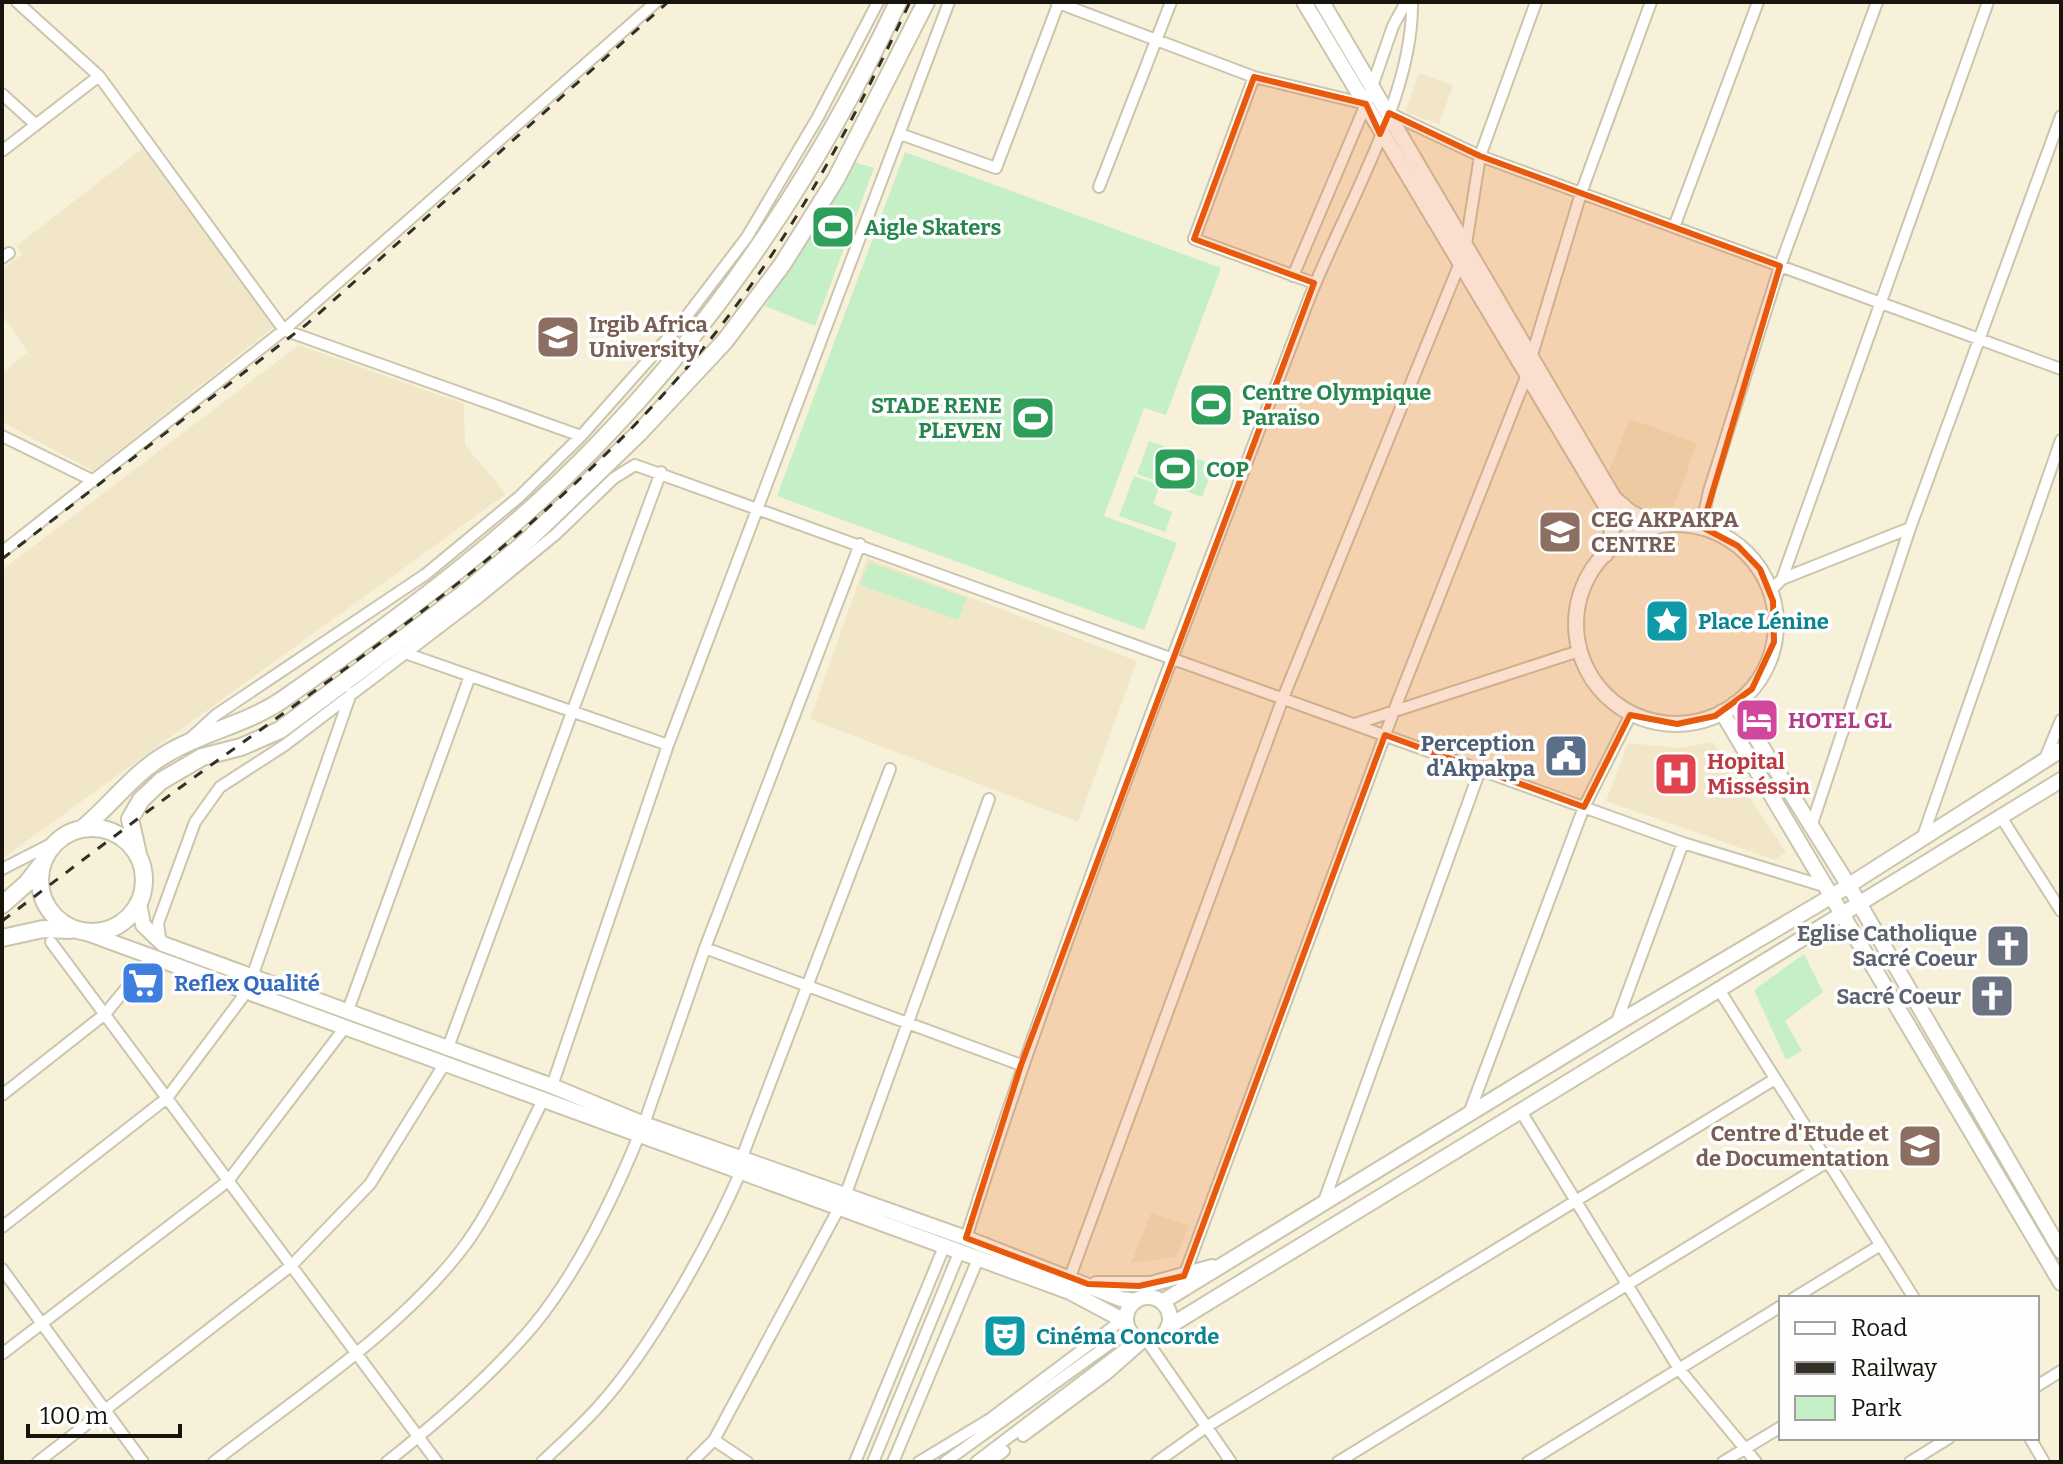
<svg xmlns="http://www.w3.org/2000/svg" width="2063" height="1464" viewBox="0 0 2063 1464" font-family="Bitter,serif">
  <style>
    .built { fill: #f1e7c8 }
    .green { fill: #c5efc6 }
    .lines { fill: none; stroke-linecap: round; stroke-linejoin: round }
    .minor-casing { stroke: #ccc5ae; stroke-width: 14 }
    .major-casing { stroke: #ccc5ae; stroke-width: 18 }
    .highway-casing { stroke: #ccc5ae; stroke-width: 20 }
    .minor { stroke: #fff; stroke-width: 10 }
    .major { stroke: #fff; stroke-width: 14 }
    .highway { stroke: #fff; stroke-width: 16 }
    .rail { stroke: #323026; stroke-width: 3; stroke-dasharray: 10 10; stroke-linecap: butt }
    .marked { fill: #e8590c; fill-opacity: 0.2; stroke: #e8590c; stroke-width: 6; stroke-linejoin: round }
    .labels { text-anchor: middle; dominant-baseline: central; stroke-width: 7; stroke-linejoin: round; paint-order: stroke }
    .leisure-label { font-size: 22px; font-weight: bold; fill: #27864d; stroke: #fefefe; text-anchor: start }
    .education-label { font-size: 22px; font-weight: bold; fill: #785e54; stroke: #fefefe; text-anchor: start }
    .culture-label { font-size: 22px; font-weight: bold; fill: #0d838f; stroke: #fefefe; text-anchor: start }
    .hotel-label { font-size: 22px; font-weight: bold; fill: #b23c85; stroke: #fefefe; text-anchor: start }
    .service-label { font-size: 22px; font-weight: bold; fill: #4e5e75; stroke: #fefefe; text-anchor: end }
    .health-label { font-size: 22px; font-weight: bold; fill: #be3a42; stroke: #fefefe; text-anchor: start }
    .worship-label { font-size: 22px; font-weight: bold; fill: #5b616d; stroke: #fefefe; text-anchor: end }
    .shop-label { font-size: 22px; font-weight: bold; fill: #366cbe; stroke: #fefefe; text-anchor: start }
  </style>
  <rect width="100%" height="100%" fill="#f8f1d9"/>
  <path class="built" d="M1419 73 1453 85 1439 124 1405 112Z
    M143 148 281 321 93 471 2 422V373L28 352 2 315V269L22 254 16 246Z
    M299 345 464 404 465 445 506 494 2 859V570Z
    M1630 419 1697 443 1674 507 1637 508 1625 503 1607 475Z
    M867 558 1137 661 1078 822 810 719Z
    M1713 742 1786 852 1775 860 1606 801 1628 743 1680 748Z
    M1151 1213 1189 1225 1176 1257 1131 1263Z"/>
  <path class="green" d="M905 152 1221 268 1166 415 1144 408 1104 516 1177 543 1144 630 777 496Z
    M855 162 874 168 815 326 765 306Z
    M1149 441 1214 465 1202 497 1137 474Z
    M1134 476 1160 485 1153 504 1172 512 1165 532 1119 516Z
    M869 562 967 598 958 620 860 585Z
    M1804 954 1823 992 1785 1021 1802 1051 1786 1060 1754 990Z"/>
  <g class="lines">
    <g class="minor-casing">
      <path id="minor" d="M17 2 99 76 284 330 581 436
        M1056 2 1254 77 1366 104
        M1254 77 1194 239 1314 283
        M2 94 36 125
        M1389 113 1480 156 2061 369
        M900 134 996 168 1059 2
        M2 151 99 76
        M1099 187 1171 2
        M1674 227 1758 2
        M1466 244 1480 156 1536 2
        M2 258 9 253
        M1293 276 1366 104 1393 26 1406 2
        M1532 355 1581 193 1651 2
        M2 436 94 481
        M1701 528 1709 491 1780 266 1877 2
        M2 552 284 330 656 2
        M1782 579 1988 2
        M1770 591 1782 579 1910 528
        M405 653 668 745
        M1355 724 1579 651
        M192 737 216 715 426 574 519 497 581 436 683 321 747 237 818 117 878 2
        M2044 761 2061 720
        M2001 817 2061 911
        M1811 827 1910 528 2061 116
        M1922 839 2061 440
        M2 869 59 840
        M160 938 158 923 195 822 220 787 285 745 478 598 556 534 614 478 635 465 1683 843 1827 887
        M51 942 437 1462
        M705 948 1021 1065
        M252 977 351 693
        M1718 988 1914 1298
        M347 1013 470 676
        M1616 1024 1683 843
        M447 1050 661 472
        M552 1086 668 745 949 2
        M2 1095 105 1014 152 957
        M1520 1110 1679 1369 1756 1462
        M1468 1116 1584 807 1631 714
        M644 1124 705 948 860 544
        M742 1157 890 769
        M845 1196 989 799
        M1323 1204 1480 770
        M2 1227 167 1098 248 990
        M966 1238C1066 925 1188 619 1304 312 1338 219 1414 100 1412 2
        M2 1269 143 1462
        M1184 1276 1395 708 1526 377
        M1070 1277 1283 698 1460 263
        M1794 1298 1879 1246
        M1147 1341 1231 1462
        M2 1354 228 1181 346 1026
        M2037 1386 2061 1371
        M1023 1436 1107 1374 1140 1345
        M2030 1438 2044 1462
        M714 1440 747 1462
        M38 1462 292 1265 370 1184 445 1063
        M214 1462C296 1398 407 1326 468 1241 498 1198 519 1147 543 1100
        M387 1462C439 1421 491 1376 534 1325 579 1270 613 1199 640 1133
        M542 1462C561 1444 581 1426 599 1406 652 1347 709 1244 741 1171
        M692 1462 714 1440 839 1208
        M855 1462 944 1247
        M873 1462 959 1253
        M893 1462 978 1259
        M919 1462 990 1419 1122 1320
        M945 1462 1129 1330
        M976 1462 1138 1339
        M989 1462 1004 1451
        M1157 1462 1206 1427 1775 1079
        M1338 1462 1827 1162
        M1528 1462 1781 1306
        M1723 1462 1781 1427
        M1910 1462 1949 1438"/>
    </g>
    <g class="major-casing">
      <path id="major" d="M1304 2 1610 513 1612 535 1605 555
        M1322 2 1614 498 1630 512 1659 526
        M1576 624a100 100 0 1 1 200 0a100 100 0 1 1-200 0Z
        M1735 704 1849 886 2061 1251
        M1722 712 2061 1283
        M139 903 143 925 163 944 552 1086 644 1124 966 1238 1121 1299 1136 1301
        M84 932 1070 1292 1117 1317 1127 1326
        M1096 1284H1151L1212 1267
        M1126 1319a22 22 0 1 1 44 0a22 22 0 1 1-44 0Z
        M1162 1302 1616 1024 1832 896 2061 750
        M1168 1327 2061 780"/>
    </g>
    <g class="highway-casing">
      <path id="highway" d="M40 880a52 52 0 1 1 104 0a52 52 0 1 1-104 0Z
        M82 829C111 805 134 772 168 753 205 731 247 724 282 700 392 623 504 542 597 445 721 317 822 164 898 2
        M138 854 130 819 141 800 161 781 202 757 241 747 280 730 462 595 527 541 640 432 725 341 782 265 836 179 926 2
        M2 905 27 883 41 865
        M2 938 43 929 71 930"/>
    </g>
    <use href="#minor" class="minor"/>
    <use href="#major" class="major"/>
    <use href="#highway" class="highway"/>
    <path class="rail" d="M2 559 307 324 668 2
      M2 921C79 863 156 804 235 748 406 626 581 502 713 336 794 234 854 120 910 2"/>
  </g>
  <path class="marked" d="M1254 77 1366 104 1380 134 1389 113 1480 156 1780 266 1702 527 1738 546 1760 569 1773 601 1774 642 1752 689 1715 716 1677 724 1630 715 1584 807 1385 735 1184 1276 1139 1286 1088 1284 966 1238 1021 1065 1314 283 1194 239Z"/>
  <defs>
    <g id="stadium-square" transform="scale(2.3)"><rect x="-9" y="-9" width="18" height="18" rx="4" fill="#2e9e5b" stroke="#fefefe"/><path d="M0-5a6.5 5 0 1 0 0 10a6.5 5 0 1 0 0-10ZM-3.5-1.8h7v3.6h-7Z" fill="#fff"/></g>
    <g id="university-square" transform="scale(2.3)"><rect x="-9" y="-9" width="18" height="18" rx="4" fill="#8d6e63" stroke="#fefefe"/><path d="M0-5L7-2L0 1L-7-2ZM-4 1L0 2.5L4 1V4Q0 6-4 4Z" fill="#fff"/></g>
    <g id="school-square" transform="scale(2.3)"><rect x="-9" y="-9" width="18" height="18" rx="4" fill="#8d6e63" stroke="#fefefe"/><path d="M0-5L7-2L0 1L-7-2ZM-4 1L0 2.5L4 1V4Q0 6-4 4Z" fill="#fff"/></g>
    <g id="sight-square" transform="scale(2.3)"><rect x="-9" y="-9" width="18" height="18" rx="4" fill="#0f9aa8" stroke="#fefefe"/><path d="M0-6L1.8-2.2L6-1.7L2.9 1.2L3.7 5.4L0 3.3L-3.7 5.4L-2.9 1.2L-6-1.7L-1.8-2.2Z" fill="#fff"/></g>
    <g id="hotel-square" transform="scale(2.3)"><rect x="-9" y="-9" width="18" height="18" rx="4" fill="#d1479c" stroke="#fefefe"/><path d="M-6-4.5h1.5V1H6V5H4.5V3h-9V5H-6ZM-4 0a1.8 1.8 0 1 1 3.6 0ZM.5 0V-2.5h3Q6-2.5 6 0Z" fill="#fff"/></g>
    <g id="civic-square" transform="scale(2.3)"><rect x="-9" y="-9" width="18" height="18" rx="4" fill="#5c6f8a" stroke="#fefefe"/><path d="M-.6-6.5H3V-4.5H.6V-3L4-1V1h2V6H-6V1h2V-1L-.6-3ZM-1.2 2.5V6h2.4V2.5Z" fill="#fff"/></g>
    <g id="hospital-square" transform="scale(2.3)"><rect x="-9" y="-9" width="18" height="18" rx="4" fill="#e0444e" stroke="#fefefe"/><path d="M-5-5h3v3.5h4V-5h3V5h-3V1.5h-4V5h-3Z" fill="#fff"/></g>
    <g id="church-square" transform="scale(2.3)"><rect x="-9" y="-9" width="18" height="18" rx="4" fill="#6b7280" stroke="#fefefe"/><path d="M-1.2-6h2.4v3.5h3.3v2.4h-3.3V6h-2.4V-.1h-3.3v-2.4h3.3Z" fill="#fff"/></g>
    <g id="supermarket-square" transform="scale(2.3)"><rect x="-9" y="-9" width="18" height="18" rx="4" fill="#3f7fe0" stroke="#fefefe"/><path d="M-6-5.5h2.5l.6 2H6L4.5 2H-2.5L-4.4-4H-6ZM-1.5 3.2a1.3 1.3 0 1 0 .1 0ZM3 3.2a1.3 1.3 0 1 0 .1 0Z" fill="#fff"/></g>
    <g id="theatre-square" transform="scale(2.3)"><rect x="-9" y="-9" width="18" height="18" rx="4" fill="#0f9aa8" stroke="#fefefe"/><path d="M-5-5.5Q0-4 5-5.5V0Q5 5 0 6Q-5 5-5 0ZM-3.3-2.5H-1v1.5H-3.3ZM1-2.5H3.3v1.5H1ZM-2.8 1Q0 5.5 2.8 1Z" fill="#fff"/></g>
  </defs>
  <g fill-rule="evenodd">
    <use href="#stadium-square" x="833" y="227"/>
    <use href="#university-square" x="558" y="337"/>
    <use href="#stadium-square" x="1211" y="405"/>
    <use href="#stadium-square" x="1033" y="418"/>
    <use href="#stadium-square" x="1175" y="469"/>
    <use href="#school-square" x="1560" y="532"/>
    <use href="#sight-square" x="1667" y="621"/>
    <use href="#hotel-square" x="1757" y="720"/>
    <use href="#civic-square" x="1566" y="756"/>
    <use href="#hospital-square" x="1676" y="774"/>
    <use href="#church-square" x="2008" y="946"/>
    <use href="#supermarket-square" x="143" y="983"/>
    <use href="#church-square" x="1992" y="996"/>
    <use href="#school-square" x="1920" y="1146"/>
    <use href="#theatre-square" x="1005" y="1336"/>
  </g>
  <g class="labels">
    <g class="leisure-label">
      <text x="864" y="227">Aigle Skaters</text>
      <text x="1242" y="392">Centre Olympique<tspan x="1242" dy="25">Paraïso</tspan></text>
      <text x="1002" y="405" text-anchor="end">STADE RENE<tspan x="1002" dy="25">PLEVEN</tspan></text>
      <text x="1206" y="469">COP</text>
    </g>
    <g class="education-label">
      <text x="589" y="324">Irgib Africa<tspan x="589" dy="25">University</tspan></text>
      <text x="1591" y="519">CEG AKPAKPA<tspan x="1591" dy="25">CENTRE</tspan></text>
      <text x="1889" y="1133" text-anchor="end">Centre d'Etude et<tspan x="1889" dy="25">de Documentation</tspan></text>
    </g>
    <g class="culture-label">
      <text x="1698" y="621">Place Lénine</text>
      <text x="1036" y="1336">Cinéma Concorde</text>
    </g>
    <g class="hotel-label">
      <text x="1788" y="720">HOTEL GL</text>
    </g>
    <g class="service-label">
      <text x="1535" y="743">Perception<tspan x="1535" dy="25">d'Akpakpa</tspan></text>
    </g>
    <g class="health-label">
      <text x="1707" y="761">Hopital<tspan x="1707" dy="25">Misséssin</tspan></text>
    </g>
    <g class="worship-label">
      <text x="1977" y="933">Eglise Catholique<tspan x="1977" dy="25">Sacré Coeur</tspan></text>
      <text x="1961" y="996">Sacré Coeur</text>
    </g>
    <g class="shop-label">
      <text x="174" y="983">Reflex Qualité</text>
    </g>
  </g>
  <rect width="2063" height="1464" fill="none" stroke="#16140c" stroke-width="8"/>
  <rect x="1779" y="1296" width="260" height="144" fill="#fefefe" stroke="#a1a09d" stroke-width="2"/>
  <rect x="1795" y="1322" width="40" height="12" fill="#ffffff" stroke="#a1a09d" stroke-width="2"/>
  <text x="1851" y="1336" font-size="24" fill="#16140c">Road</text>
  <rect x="1795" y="1362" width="40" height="12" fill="#323026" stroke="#a1a09d" stroke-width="2"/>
  <text x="1851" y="1376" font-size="24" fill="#16140c">Railway</text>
  <rect x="1795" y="1396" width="40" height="24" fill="#c5efc6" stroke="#a1a09d" stroke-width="2"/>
  <text x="1851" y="1416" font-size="24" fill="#16140c">Park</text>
  <path d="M28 1424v12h152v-12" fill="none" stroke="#16140c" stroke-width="4"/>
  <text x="40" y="1424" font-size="24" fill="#16140c" stroke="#fefefe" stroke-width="6" paint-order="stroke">100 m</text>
</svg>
